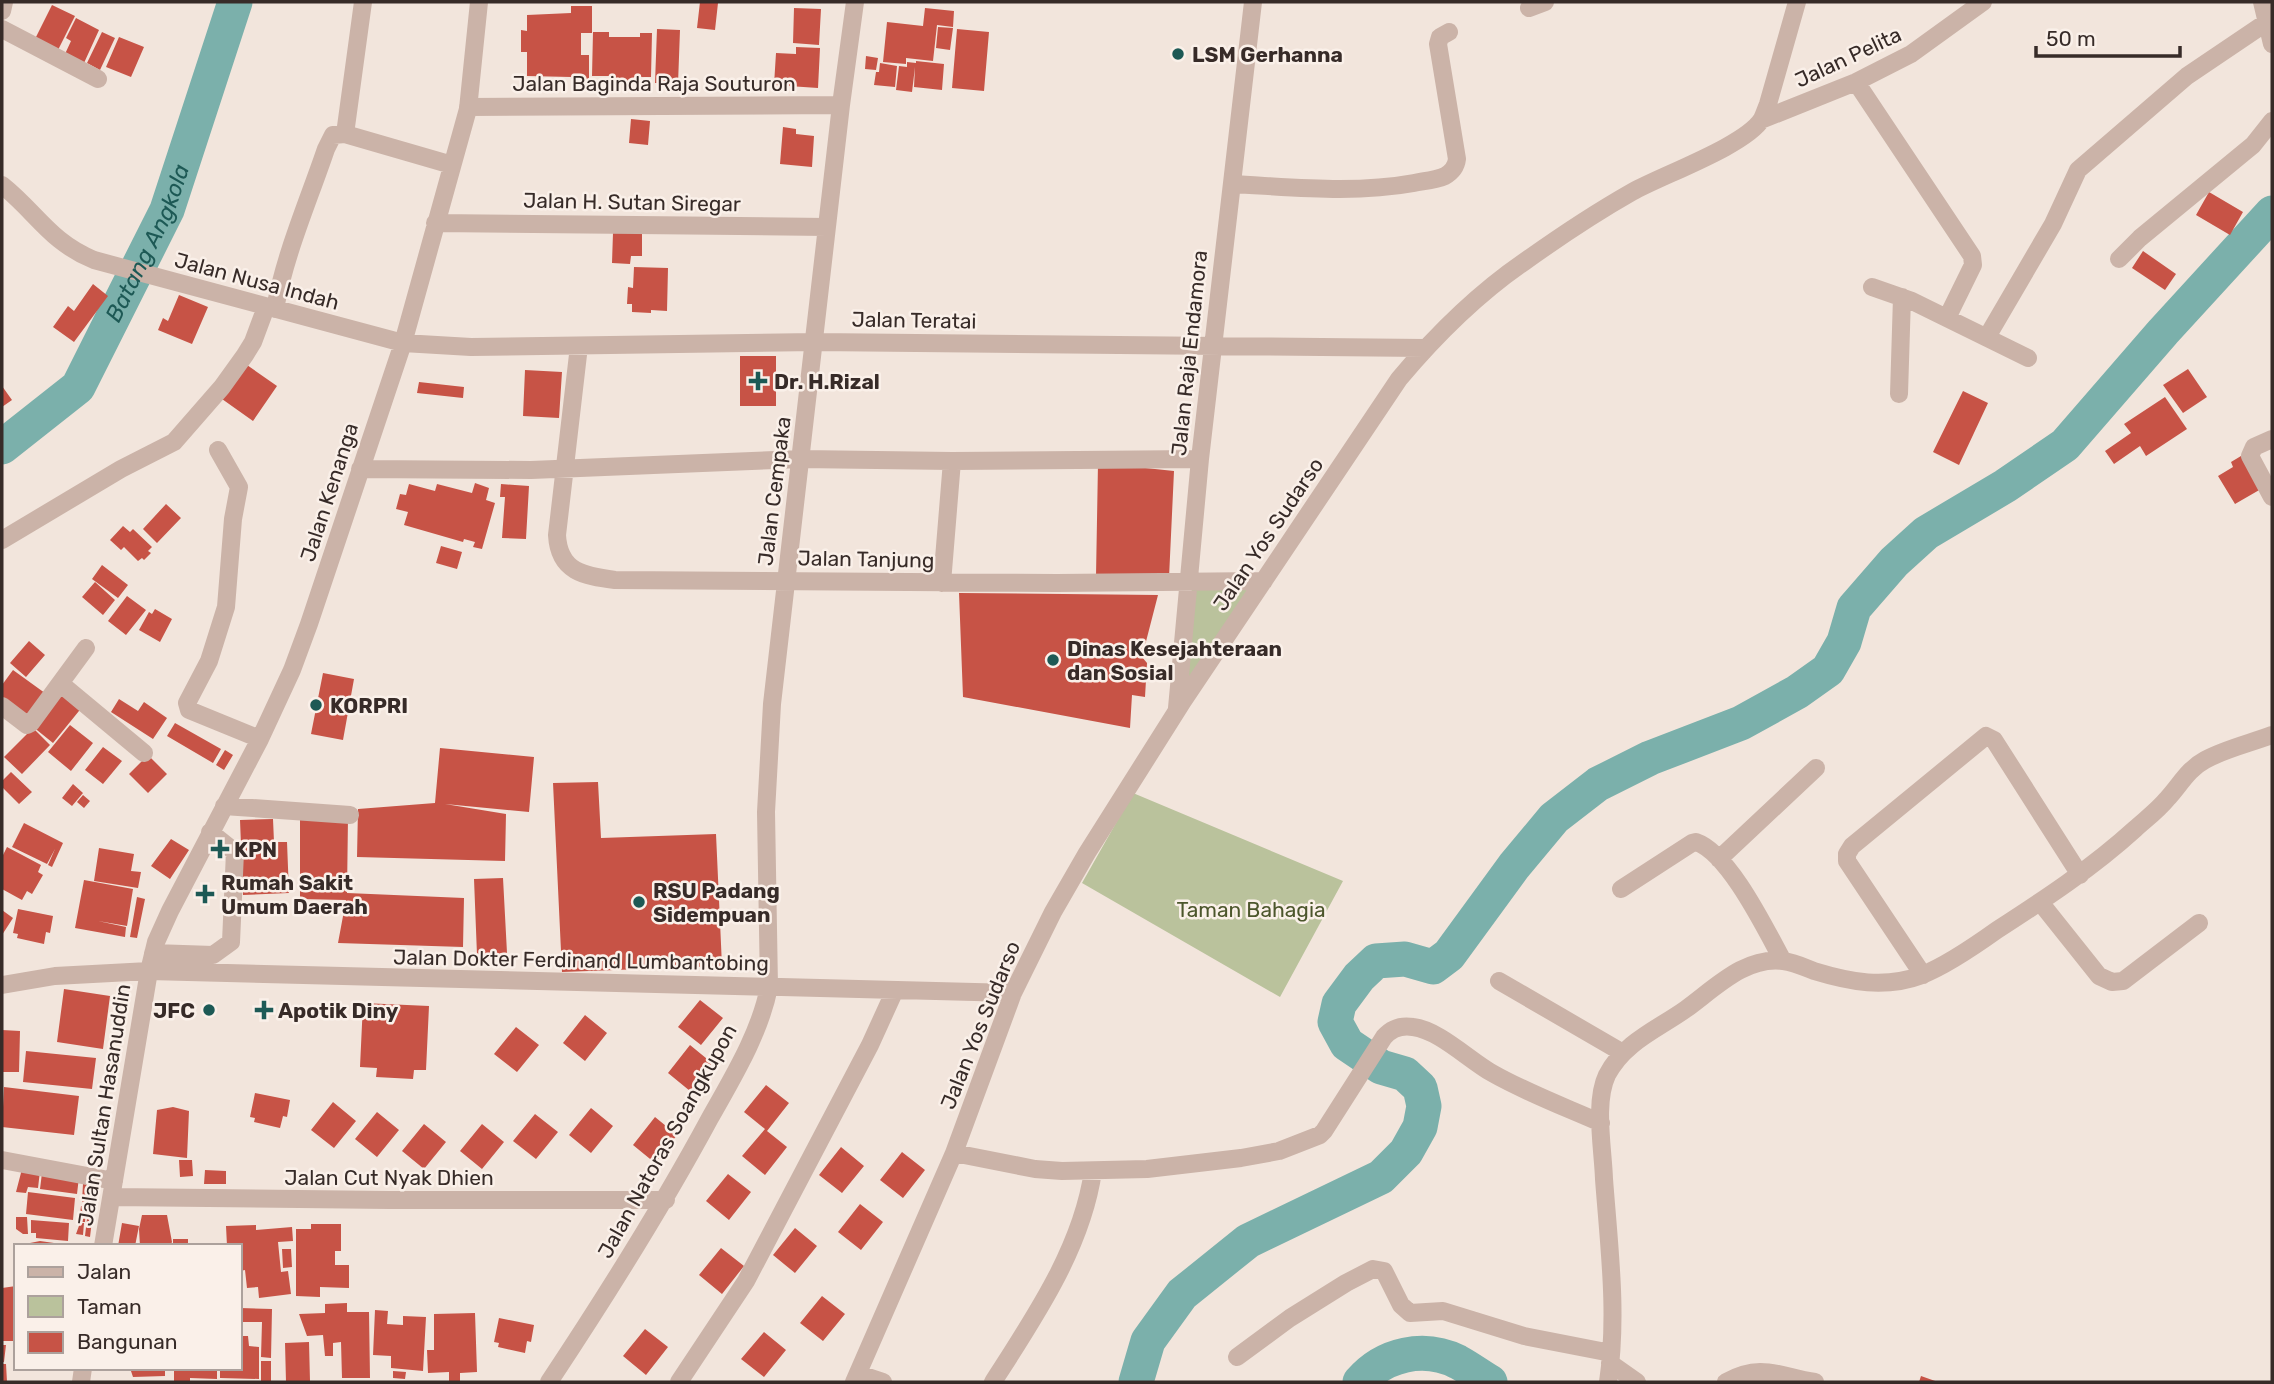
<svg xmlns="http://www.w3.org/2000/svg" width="2274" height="1384" viewBox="0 0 2274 1384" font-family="Rubik,sans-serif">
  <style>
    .green { fill: #bac29c }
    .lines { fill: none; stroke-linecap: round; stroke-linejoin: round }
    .river { stroke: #7bb0ab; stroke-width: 35 }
    .building { fill: #c75346 }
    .minor { stroke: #cbb3a8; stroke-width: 18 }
    .poi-dot { fill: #1d5955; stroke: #faf0e9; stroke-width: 2.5 }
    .labels { text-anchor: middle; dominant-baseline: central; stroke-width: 5; stroke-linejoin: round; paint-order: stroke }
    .poi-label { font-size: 21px; font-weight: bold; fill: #372b28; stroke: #faf0e9; text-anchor: start }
    .street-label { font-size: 21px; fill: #372b28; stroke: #faf0e9 }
    .park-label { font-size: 21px; fill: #4c562c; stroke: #faf0e9 }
    .water-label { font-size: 23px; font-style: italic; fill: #1d5955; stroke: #faf0e9 }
  </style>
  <rect width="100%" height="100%" fill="#f2e5dc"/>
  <path class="green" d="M1258 585 1183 700 1192 586Z
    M1133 793 1343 881 1280 997 1082 883Z"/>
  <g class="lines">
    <g class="river">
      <path id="s1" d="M2 447 78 387 167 210 235 2"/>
      <path d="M1136 1382 1148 1341 1182 1294 1248 1241 1381 1177 1406 1152 1420 1127 1424 1106 1420 1088 1405 1074 1381 1067 1347 1044 1335 1022 1339 1004 1359 977 1376 961 1405 959 1433 967 1449 955 1514 866 1554 818 1598 784 1650 758 1741 723 1797 692 1828 670 1844 642 1854 608 1894 562 1926 533 2005 486 2065 445 2163 332 2272 213"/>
      <path d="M1360 1382C1384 1354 1424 1345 1458 1362 1469 1368 1480 1376 1490 1382"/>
    </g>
  </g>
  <path class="building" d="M700 2 718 3 715 30 697 28Z
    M52 5 75 16 57 52 34 41Z
    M571 6H592V33H581V55H589V80L571 79V77L527 76V52H521V30L527 31V15L571 13Z
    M794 8 821 9 819 45 793 43Z
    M925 8 954 11 953 27 937 25 933 61 906 58V64L883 62 887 22 923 26Z
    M76 18 99 30 84 63 65 54 71 41 66 38Z
    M938 27 953 28 950 50 936 48Z
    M657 29 680 30 678 84 655 83Z
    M957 29 989 32 984 91 952 88Z
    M102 32 115 38 100 70 87 63Z
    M593 32H609V37H640V33H652L651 77H634V81H614L615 76H592Z
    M119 37 144 47 131 77 106 67Z
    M796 47 820 48 818 88 774 85 776 53 796 54Z
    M866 56 878 58 876 70 865 69Z
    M916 61 944 64 942 90 914 87 915 67 912 92 896 90 899 66 907 67V62L916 63Z
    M880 63 897 66 895 87 874 85 876 72H879Z
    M631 119 650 121 648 145 629 143Z
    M783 127 796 129V134L814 136 812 167 780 164Z
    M2209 192 2243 212 2230 235 2196 215Z
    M613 233H642V256H631L630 264 612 263Z
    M2143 251 2176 274 2165 290 2132 268Z
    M634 267 668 268 667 311 651 310V313L632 312V304H627L628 287 633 288Z
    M93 284 108 296 74 342 53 327 68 306 74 311Z
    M179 295 208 307 192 344 158 330 163 318 168 321Z
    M740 356H776V406H740Z
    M247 365 277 386 253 421 222 399Z
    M2188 369 2207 397 2183 413 2163 385Z
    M525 370 562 372 559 418 523 416Z
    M419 382 464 387 463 398 417 393Z
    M2 386 12 400 2 407Z
    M1963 391 1988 403 1959 465 1933 452Z
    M2165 397 2187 429 2146 456 2140 446 2114 464 2105 451 2131 433 2124 424Z
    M2241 456 2261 489 2235 504 2218 476 2233 467 2231 462Z
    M1098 463 1174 471 1169 578 1096 577Z
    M475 483 489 488 486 500 495 503 482 549 473 547 475 542 464 539 463 542 404 525 408 512 396 509 400 494 406 495 409 484 435 491 437 484 472 493Z
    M501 484 529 486 526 539 502 538 505 497H500Z
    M166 504 181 518 157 543 143 529Z
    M123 526 130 532 133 529 152 547 148 551 151 553 144 560 142 558 138 561 124 547 121 550 110 540Z
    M441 546 462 552 457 569 436 563Z
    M102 565 128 585 118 598 92 579Z
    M95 582 115 600 103 615 82 597Z
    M959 593 1158 595 1142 657 1147 663 1145 697 1132 695 1130 728 963 697Z
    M127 596 146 610 126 635 108 621Z
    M155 609 172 619 160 642 139 630 149 612 152 614Z
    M29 641 45 655 26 677 10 663Z
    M13 670 49 696 31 720 2 699V685Z
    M323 673 354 679 343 740 311 734Z
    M63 689 83 706 53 743 32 726Z
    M119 699 138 711 144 702 167 718 153 739 111 712Z
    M175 723 221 749 213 763 167 736Z
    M70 725 93 743 71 771 48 752Z
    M33 728 50 745 22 774 4 757Z
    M103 747 122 761 103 784 85 770Z
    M440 748 534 757 529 812 445 804 506 814 505 861 357 857 358 809 435 803Z
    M225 750 233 755 224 770 216 765Z
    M148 755 167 774 148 793 129 774Z
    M11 772 32 792 19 804 2 787V781Z
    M598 782 601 838 716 834 722 966 562 972 553 783Z
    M73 784 83 793 72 806 62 798Z
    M83 795 90 801 84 808 77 802Z
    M300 817H348L347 893 464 898 463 947 338 943 346 900 300 899Z
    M273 819 274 842H287L289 893 243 895 240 820Z
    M24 823 63 843 52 867 48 865 55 849 47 864 12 847Z
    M171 839 189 850 170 879 151 866Z
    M7 847 41 865 38 872 43 875 32 894 27 891 22 900 2 889V857Z
    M99 848 134 854 131 871 141 872 138 888 94 881Z
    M503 878 507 953 477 955 474 879Z
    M84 880 133 889 127 926 98 921 126 927 125 937 75 928Z
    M137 897 145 899 137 938 130 937Z
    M18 909 53 916 50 933 46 932 44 944 17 938 18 934 13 933Z
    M2 910 13 918 2 935Z
    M64 989 110 996 103 1049 57 1042Z
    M700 1000 723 1018 701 1045 678 1027Z
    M363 1003 429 1006 426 1070H414L413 1079 376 1077 377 1068 360 1067Z
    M585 1015 607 1033 585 1061 563 1043Z
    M516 1027 539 1045 517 1072 494 1054Z
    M2 1030 20 1031 19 1072H2Z
    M690 1045 712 1063 690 1091 668 1073Z
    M26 1051 96 1058 92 1089 23 1082Z
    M766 1085 789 1103 767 1131 787 1147 765 1175 742 1156 765 1129 744 1112Z
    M4 1087 79 1096 74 1135 2 1127Z
    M255 1093 290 1100 287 1117 283 1116 280 1128 254 1122 255 1118 250 1117Z
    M333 1102 356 1121 334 1148 311 1130Z
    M173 1107 189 1111 187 1158 153 1154 157 1110Z
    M591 1108 613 1126 591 1153 569 1135Z
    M377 1112 399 1130 377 1157 355 1139Z
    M535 1114 558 1132 536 1159 513 1141Z
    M655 1117 677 1135 655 1163 633 1145Z
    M424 1124 446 1142 424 1169 402 1151Z
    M482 1124 504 1142 482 1169 460 1151Z
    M841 1147 864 1166 842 1193 819 1175Z
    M902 1152 925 1170 903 1198 880 1180Z
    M179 1160H192L193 1176 180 1177Z
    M22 1169 40 1171 38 1188 28 1187 26 1193 16 1192Z
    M205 1170 226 1171V1184H204Z
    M42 1173 79 1177 77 1194 40 1189Z
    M728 1174 751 1192 729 1220 706 1201Z
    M83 1184 98 1186 96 1203 82 1202Z
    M28 1192 75 1198 73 1220 26 1214Z
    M860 1204 883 1222 861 1250 838 1232Z
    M81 1206 86 1207 85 1222H79Z
    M142 1215H167L172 1242 170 1246H140L139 1229Z
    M16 1217H27L28 1234H23L16 1229Z
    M87 1219 92 1220 90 1237 85 1236Z
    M31 1220 69 1223 68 1241 36 1238V1233H31Z
    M80 1223H84L83 1235 76 1234Z
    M122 1223 139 1226 135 1246H118Z
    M311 1224H341V1251H335V1265H349V1288L320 1287V1297L296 1296V1229H311Z
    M256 1225V1230L292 1227 293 1241 278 1242 281 1272 288 1271 291 1294 259 1298 258 1287 247 1288 245 1270 240 1271V1246H227L226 1226Z
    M795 1228 817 1246 795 1273 773 1255Z
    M173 1239H188V1246H173Z
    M40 1241 61 1244V1246H32L30 1243Z
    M721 1248 744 1266 722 1294 699 1275Z
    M282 1249H291L292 1267 283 1268Z
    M16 1286V1341H2V1288Z
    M822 1296 845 1314 823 1341 800 1323Z
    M347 1303V1312H369L370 1378H342L341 1342 333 1343V1356H325L323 1335 307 1336 299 1314 325 1313V1304Z
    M240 1308 272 1309 271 1358 261 1357 262 1322H240Z
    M375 1310 388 1311 387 1324 403 1325V1316L426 1317 423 1371 391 1368V1356L373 1355Z
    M475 1313 477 1372 460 1373V1382H449V1372L428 1373 427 1350H434V1314Z
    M499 1318 534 1325 531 1342 527 1341 525 1353 498 1347 499 1343 494 1342Z
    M645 1329 668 1347 646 1375 623 1356Z
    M764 1332 786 1350 764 1377 741 1359Z
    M240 1336H248L249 1346 259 1347V1379L220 1378V1368H240Z
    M309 1342 310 1381 286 1382 285 1343Z
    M2 1345H6L4 1362H2Z
    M261 1361H271V1382H261Z
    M2 1364H6L7 1382H2Z
    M130 1368H165V1376L133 1377Z
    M174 1368H217V1379L190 1378V1382H174Z
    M393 1371 406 1372 405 1379 393 1378Z
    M1921 1376 1938 1382H1919Z"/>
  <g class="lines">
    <path class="minor" d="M2262 2 2272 44
      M1529 8 1545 2
      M2 11 4 2
      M2 29 98 79
      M1856 82 1972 256 1973 265 1947 318
      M468 107 841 105
      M1761 120 1856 82 1911 54 1983 2
      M345 134 363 2
      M1232 184C1292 187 1354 194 1414 183 1424 181 1436 180 1445 176 1452 172 1456 167 1457 159L1438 44 1440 37 1449 32
      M2 185C37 213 50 242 94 260L403 343 471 347 815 342 1425 348
      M435 223 827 227
      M2119 259 2140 238 2253 145 2272 121
      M1872 287 1912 301 2028 358
      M275 309C285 254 308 202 326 149L333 135 345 134 452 165
      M1987 337 2053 224 2078 170 2187 76 2267 22
      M579 346 557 535C559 572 584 576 615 580L1057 583 1264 581
      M1899 394 1902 297
      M2272 439 2254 447 2250 456 2272 497
      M218 450 239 487 233 519 226 607 209 661 187 703 189 710 260 739
      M360 469 531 470 801 459 952 461 1200 459
      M2 540 121 469 174 442 222 387 245 355 253 342 266 307
      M942 583 952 461
      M61 684 144 753
      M2 706 27 725 31 723 86 648
      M1177 708 1200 459 1253 2
      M224 806 350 815
      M1719 859 1816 768
      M1621 889 1692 843 1696 842C1729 853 1766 930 1783 961
      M2040 902 2099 976 2112 982 2123 981 2199 923
      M153 953 213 955 231 942 235 852 210 832
      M1923 975 1847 861V854L1852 846 1986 736 1994 740 2080 875
      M1499 981 1623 1053
      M2 985 55 976 149 971 1013 993
      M954 1153 1035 1169 1062 1171 1147 1169 1241 1158 1279 1151 1320 1135 1324 1131 1384 1037C1391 1029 1401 1025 1413 1027 1439 1030 1469 1060 1492 1073 1527 1093 1565 1107 1601 1123
      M2 1160 114 1181
      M112 1197 389 1200H666
      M103 1246 149 971 156 942 170 911 260 739 292 670 309 624 403 343 468 109 479 2
      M1237 1357 1290 1318 1346 1283 1373 1269 1384 1271 1401 1305 1410 1313 1443 1311 1524 1336 1611 1353
      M1610 1363 1637 1382
      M859 1374 883 1382
      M81 1382 83 1368
      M549 1382C606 1296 661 1209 710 1118 733 1077 760 1033 769 987L766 812 772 704 841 105 855 2
      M679 1382 746 1281 870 1045 895 990
      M854 1382 954 1153 1013 993 1053 912 1087 853 1183 701 1399 379C1436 335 1476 295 1524 262 1559 237 1595 213 1632 192 1662 175 1745 146 1762 119 1764 115 1766 109 1768 104L1797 2
      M993 1382C1034 1318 1082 1248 1093 1171
      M1608 1382C1618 1315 1609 1246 1604 1179 1603 1149 1594 1102 1607 1075 1624 1042 1658 1029 1686 1009 1714 989 1745 956 1783 961 1793 962 1804 967 1814 971 1850 982 1885 989 1922 975 1945 966 1976 945 1997 930 2045 899 2092 868 2135 829 2146 819 2158 810 2167 799 2180 785 2188 769 2205 760 2225 749 2251 743 2272 735
      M1726 1382C1762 1362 1780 1377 1815 1382"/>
  </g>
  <g class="poi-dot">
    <circle cx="1178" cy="54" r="7"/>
    <path d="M754.5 370.5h7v7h7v7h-7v7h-7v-7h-7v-7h7z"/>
    <circle cx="1053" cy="660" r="7"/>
    <circle cx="316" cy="705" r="7"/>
    <path d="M216.5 838.5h7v7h7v7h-7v7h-7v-7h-7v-7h7z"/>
    <path d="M201.5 883.5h7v7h7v7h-7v7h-7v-7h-7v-7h7z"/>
    <circle cx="639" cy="902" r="7"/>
    <circle cx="209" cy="1010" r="7"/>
    <path d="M260.5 999.5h7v7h7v7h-7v7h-7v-7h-7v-7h7z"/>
  </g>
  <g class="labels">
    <g class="poi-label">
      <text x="1192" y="54">LSM Gerhanna</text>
      <text x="774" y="381">Dr. H.Rizal</text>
      <text x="1067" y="648">Dinas Kesejahteraan<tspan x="1067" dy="24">dan Sosial</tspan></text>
      <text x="330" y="705">KORPRI</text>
      <text x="234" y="849">KPN</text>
      <text x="221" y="882">Rumah Sakit<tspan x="221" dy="24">Umum Daerah</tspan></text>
      <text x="653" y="890">RSU Padang<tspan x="653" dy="24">Sidempuan</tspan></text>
      <text x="195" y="1010" text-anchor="end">JFC</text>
      <text x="278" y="1010">Apotik Diny</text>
    </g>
    <g class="street-label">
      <text transform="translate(1848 57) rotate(-25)">Jalan Pelita</text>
      <text x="654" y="83">Jalan Baginda Raja Souturon</text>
      <text transform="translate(632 202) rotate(1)">Jalan H. Sutan Siregar</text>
      <text transform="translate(257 281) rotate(15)">Jalan Nusa Indah</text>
      <text transform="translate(914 320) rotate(1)">Jalan Teratai</text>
      <text transform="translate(1189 353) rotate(-84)">Jalan Raja Endamora</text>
      <text transform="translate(774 491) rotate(-83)">Jalan Cempaka</text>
      <text transform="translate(329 492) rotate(-72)">Jalan Kenanga</text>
      <text transform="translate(1268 534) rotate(-56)">Jalan Yos Sudarso</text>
      <text transform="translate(866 559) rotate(1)">Jalan Tanjung</text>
      <text transform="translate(581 960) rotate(1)">Jalan Dokter Ferdinand Lumbantobing</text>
      <text transform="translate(980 1025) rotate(-68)">Jalan Yos Sudarso</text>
      <text transform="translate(104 1105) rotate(-81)">Jalan Sultan Hasanuddin</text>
      <text transform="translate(667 1141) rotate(-61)">Jalan Natoras Soangkupon</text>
      <text x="389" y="1177">Jalan Cut Nyak Dhien</text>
    </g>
    <g class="park-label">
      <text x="1251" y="909">Taman Bahagia</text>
    </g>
    <g class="water-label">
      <text stroke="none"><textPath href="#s1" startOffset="257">Batang Angkola</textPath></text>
    </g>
  </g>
  <rect width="2274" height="1384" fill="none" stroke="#372b28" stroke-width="7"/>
  <rect x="14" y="1244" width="228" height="126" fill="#faf0e9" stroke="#aca19c" stroke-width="2"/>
  <rect x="28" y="1267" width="35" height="10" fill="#cbb3a8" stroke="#aca19c" stroke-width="2"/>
  <text x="77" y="1279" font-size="21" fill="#372b28">Jalan</text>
  <rect x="28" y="1296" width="35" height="21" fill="#bac29c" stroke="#aca19c" stroke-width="2"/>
  <text x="77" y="1314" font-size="21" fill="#372b28">Taman</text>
  <rect x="28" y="1332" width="35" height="21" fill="#c75346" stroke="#aca19c" stroke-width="2"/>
  <text x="77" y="1349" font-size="21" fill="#372b28">Bangunan</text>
  <path d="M2036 46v10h144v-10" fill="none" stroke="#372b28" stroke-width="3.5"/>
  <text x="2046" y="46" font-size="21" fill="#372b28" stroke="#faf0e9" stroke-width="5" paint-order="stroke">50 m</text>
</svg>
